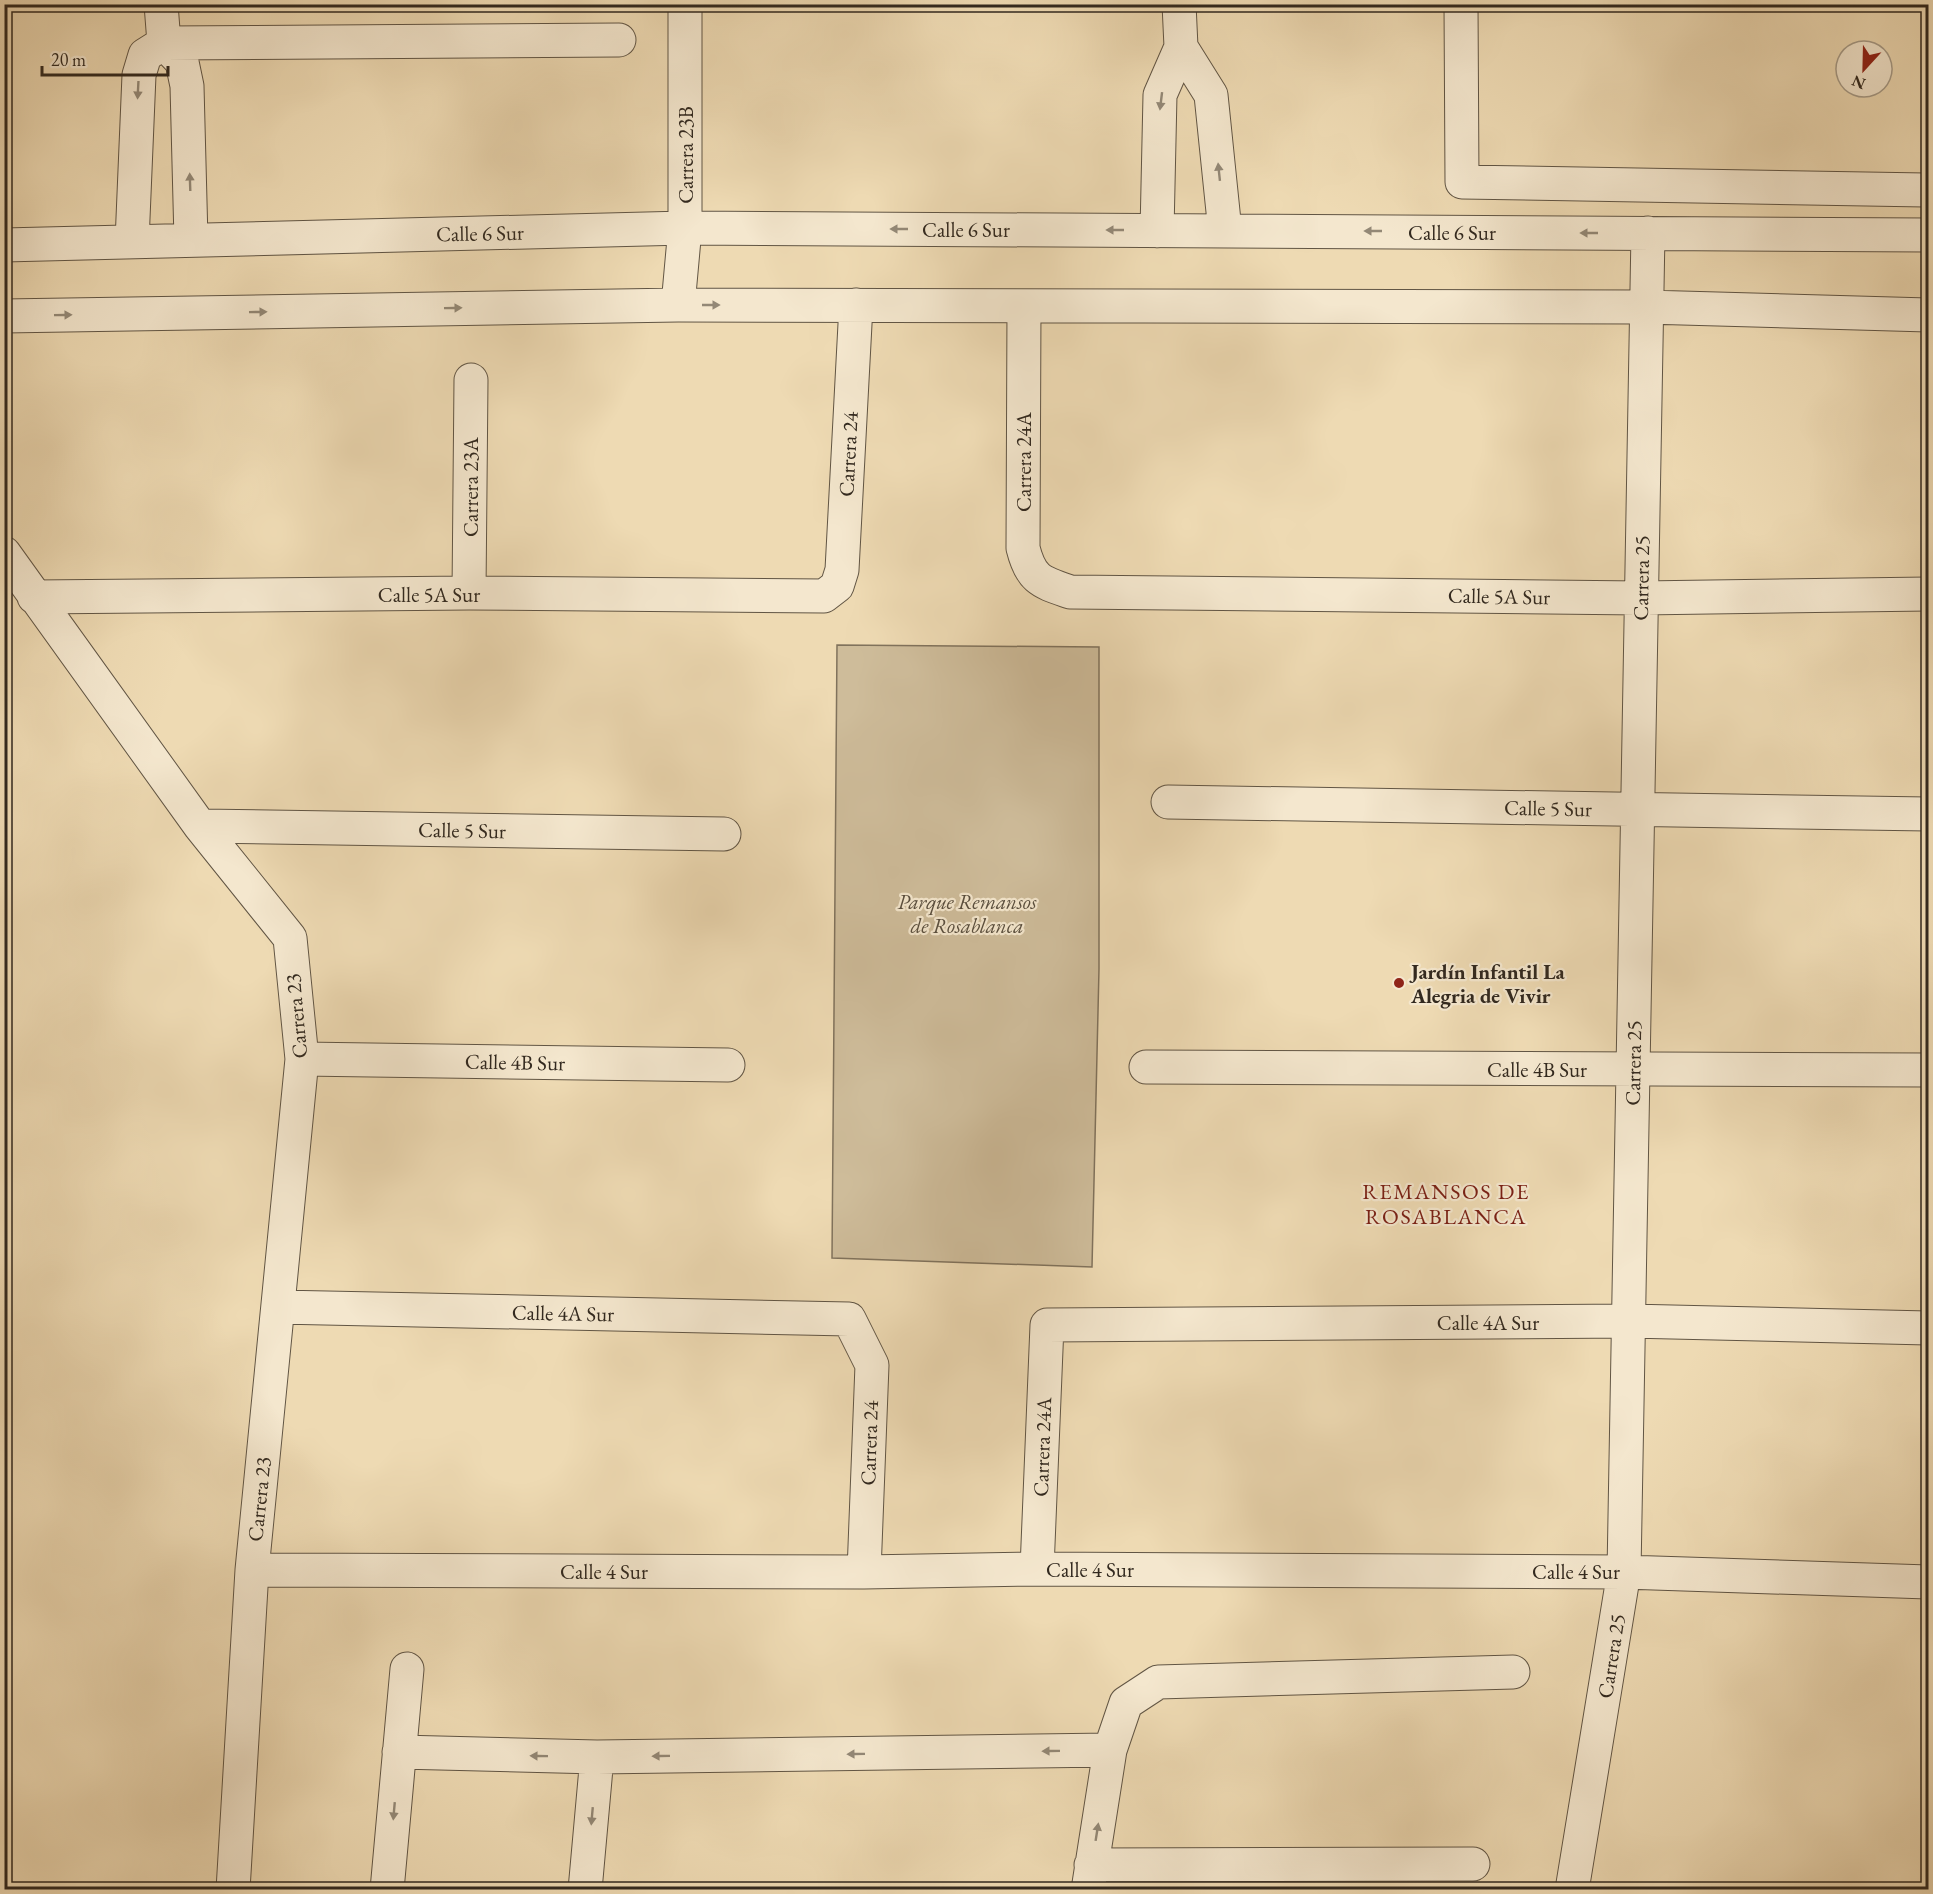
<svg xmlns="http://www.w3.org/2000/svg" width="1933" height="1894" viewBox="0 0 1933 1894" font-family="'EB Garamond',serif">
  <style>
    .green { fill: #cebc9a; stroke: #80725c; stroke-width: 1.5 }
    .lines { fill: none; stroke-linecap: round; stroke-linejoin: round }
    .minor-casing { stroke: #615544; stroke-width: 35 }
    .minor { stroke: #f4e7ce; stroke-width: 33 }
    .oneway { fill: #938876 }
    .poi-dot { fill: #8f2418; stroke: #f4e7ce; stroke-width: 2 }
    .labels { text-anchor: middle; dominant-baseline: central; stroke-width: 4.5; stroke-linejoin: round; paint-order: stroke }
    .street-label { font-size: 21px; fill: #32291f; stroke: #f4e7ce }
    .park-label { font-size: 21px; font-style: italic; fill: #594e3e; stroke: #f4e7ce }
    .poi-label { font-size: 21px; font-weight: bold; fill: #32291f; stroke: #f4e7ce; text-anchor: start }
    .neighbourhood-label { font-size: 22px; letter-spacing: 1.5px; fill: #7a1f14; stroke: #f4e7ce }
  </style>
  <rect width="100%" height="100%" fill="#eedab3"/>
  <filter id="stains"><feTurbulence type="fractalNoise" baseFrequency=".00333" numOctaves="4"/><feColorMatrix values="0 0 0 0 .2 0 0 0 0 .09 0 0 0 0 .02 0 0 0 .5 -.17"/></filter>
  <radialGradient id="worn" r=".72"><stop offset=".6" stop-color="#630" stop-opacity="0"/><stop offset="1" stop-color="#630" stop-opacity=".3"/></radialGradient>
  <path class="green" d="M837 645 1099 647V969L1092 1267 832 1258Z"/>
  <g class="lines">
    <g class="minor-casing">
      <path id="minor" d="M161 4 164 43 182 62 187 86 191 240
        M1461 4 1462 182 1925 190
        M1181 47 1211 95 1225 231
        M1157 231 1160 95 1181 47 1179 4
        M132 242 139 75 145 55 164 43 619 40
        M4 245 685 228 1928 235
        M678 305 685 228V4
        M1024 306 1023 548C1031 580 1041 582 1070 592L1641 598 1928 594
        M4 316 678 305 1646 307 1928 315
        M4 553 200 826 290 938 302 1059 252 1570 233 1890
        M469 593 471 380
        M34 597 469 593 824 596 837 586 842 570 856 305
        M1168 802 1928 814
        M200 826 724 834
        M302 1059 728 1065
        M1146 1067 1928 1070
        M278 1307 849 1319 872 1365 864 1572
        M1037 1569 1047 1325 1629 1321 1928 1328
        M252 1570 864 1572 1037 1569 1624 1572 1928 1582
        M399 1752 597 1757 1110 1750
        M1091 1865 1473 1864
        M387 1890 407 1669
        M585 1890 597 1757
        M1088 1890 1110 1750 1126 1703 1158 1682 1513 1672
        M1572 1890 1624 1572 1648 233"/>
    </g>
    <use href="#minor" class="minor"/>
  </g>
  <defs><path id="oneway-solid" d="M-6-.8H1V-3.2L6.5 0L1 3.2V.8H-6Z" transform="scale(1.5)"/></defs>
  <g class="oneway">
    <use href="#oneway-solid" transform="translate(138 90) rotate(93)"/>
    <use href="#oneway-solid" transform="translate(1161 101) rotate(97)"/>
    <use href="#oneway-solid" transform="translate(1219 172) rotate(-96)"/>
    <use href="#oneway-solid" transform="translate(190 182) rotate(-92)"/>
    <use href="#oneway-solid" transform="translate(899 229) rotate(-180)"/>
    <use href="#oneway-solid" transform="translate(1115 230) rotate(-180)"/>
    <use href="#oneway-solid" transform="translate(1373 231) rotate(-180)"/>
    <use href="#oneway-solid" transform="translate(1589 233) rotate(-180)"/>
    <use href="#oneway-solid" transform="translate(711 305)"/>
    <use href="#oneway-solid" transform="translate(453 308) rotate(-1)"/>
    <use href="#oneway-solid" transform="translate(258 312) rotate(-1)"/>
    <use href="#oneway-solid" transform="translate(63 315) rotate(-1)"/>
    <use href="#oneway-solid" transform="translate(1051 1751) rotate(179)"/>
    <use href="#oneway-solid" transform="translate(856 1754) rotate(179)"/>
    <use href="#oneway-solid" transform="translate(539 1756) rotate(-179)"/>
    <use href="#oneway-solid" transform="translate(661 1756) rotate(179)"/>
    <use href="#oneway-solid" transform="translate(394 1811) rotate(95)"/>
    <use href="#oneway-solid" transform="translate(592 1816) rotate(95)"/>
    <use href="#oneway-solid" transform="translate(1097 1832) rotate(-81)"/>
  </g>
  <circle class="poi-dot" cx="1399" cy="983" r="6"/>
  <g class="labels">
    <g class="street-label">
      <text transform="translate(685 155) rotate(-90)">Carrera 23B</text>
      <text x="966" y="229">Calle 6 Sur</text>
      <text x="1452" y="232">Calle 6 Sur</text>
      <text transform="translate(480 233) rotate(-1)">Calle 6 Sur</text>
      <text transform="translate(848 454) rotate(-87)">Carrera 24</text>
      <text transform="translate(1023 462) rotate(-90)">Carrera 24A</text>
      <text transform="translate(470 487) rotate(-90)">Carrera 23A</text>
      <text transform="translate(1641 578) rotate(-89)">Carrera 25</text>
      <text x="429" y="594">Calle 5A Sur</text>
      <text transform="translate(1499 596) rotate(1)">Calle 5A Sur</text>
      <text transform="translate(1548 808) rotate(1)">Calle 5 Sur</text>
      <text transform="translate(462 830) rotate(1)">Calle 5 Sur</text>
      <text transform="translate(296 1016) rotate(-95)">Carrera 23</text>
      <text transform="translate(515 1062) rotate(1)">Calle 4B Sur</text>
      <text transform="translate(1633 1063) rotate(-89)">Carrera 25</text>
      <text x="1537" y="1069">Calle 4B Sur</text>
      <text transform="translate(563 1313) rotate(1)">Calle 4A Sur</text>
      <text x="1488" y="1322">Calle 4A Sur</text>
      <text transform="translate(869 1443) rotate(-88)">Carrera 24</text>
      <text transform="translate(1042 1447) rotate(-88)">Carrera 24A</text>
      <text transform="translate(259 1499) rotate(-84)">Carrera 23</text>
      <text x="1090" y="1569">Calle 4 Sur</text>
      <text x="604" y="1571">Calle 4 Sur</text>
      <text x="1576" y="1571">Calle 4 Sur</text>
      <text transform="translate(1611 1656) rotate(-81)">Carrera 25</text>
    </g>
    <g class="park-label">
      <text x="967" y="901">Parque Remansos<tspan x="967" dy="24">de Rosablanca</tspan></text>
    </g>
    <g class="poi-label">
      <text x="1411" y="971">Jardín Infantil La<tspan x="1411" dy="24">Alegria de Vivir</tspan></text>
    </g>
    <g class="neighbourhood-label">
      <text x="1446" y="1191">REMANSOS DE<tspan x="1446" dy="25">ROSABLANCA</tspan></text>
    </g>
  </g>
  <rect width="1933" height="1894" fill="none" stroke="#eedab3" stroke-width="24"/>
  <rect x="6" y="6" width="1921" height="1882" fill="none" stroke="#32291f" stroke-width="3"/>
  <rect x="12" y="12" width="1909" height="1870" fill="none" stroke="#32291f" stroke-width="1.5"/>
  <g transform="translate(1864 69) rotate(202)"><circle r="28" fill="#f4e7ce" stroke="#a69b88" stroke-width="1.5"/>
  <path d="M0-4.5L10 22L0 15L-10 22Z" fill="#8f2418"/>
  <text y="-9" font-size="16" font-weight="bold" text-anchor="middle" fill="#32291f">N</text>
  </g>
  <path d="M42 66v9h126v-9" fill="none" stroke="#32291f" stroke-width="3"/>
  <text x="51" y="66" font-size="18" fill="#32291f" stroke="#f4e7ce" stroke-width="4.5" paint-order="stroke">20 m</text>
  <rect width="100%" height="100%" filter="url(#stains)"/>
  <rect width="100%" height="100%" fill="url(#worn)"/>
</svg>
